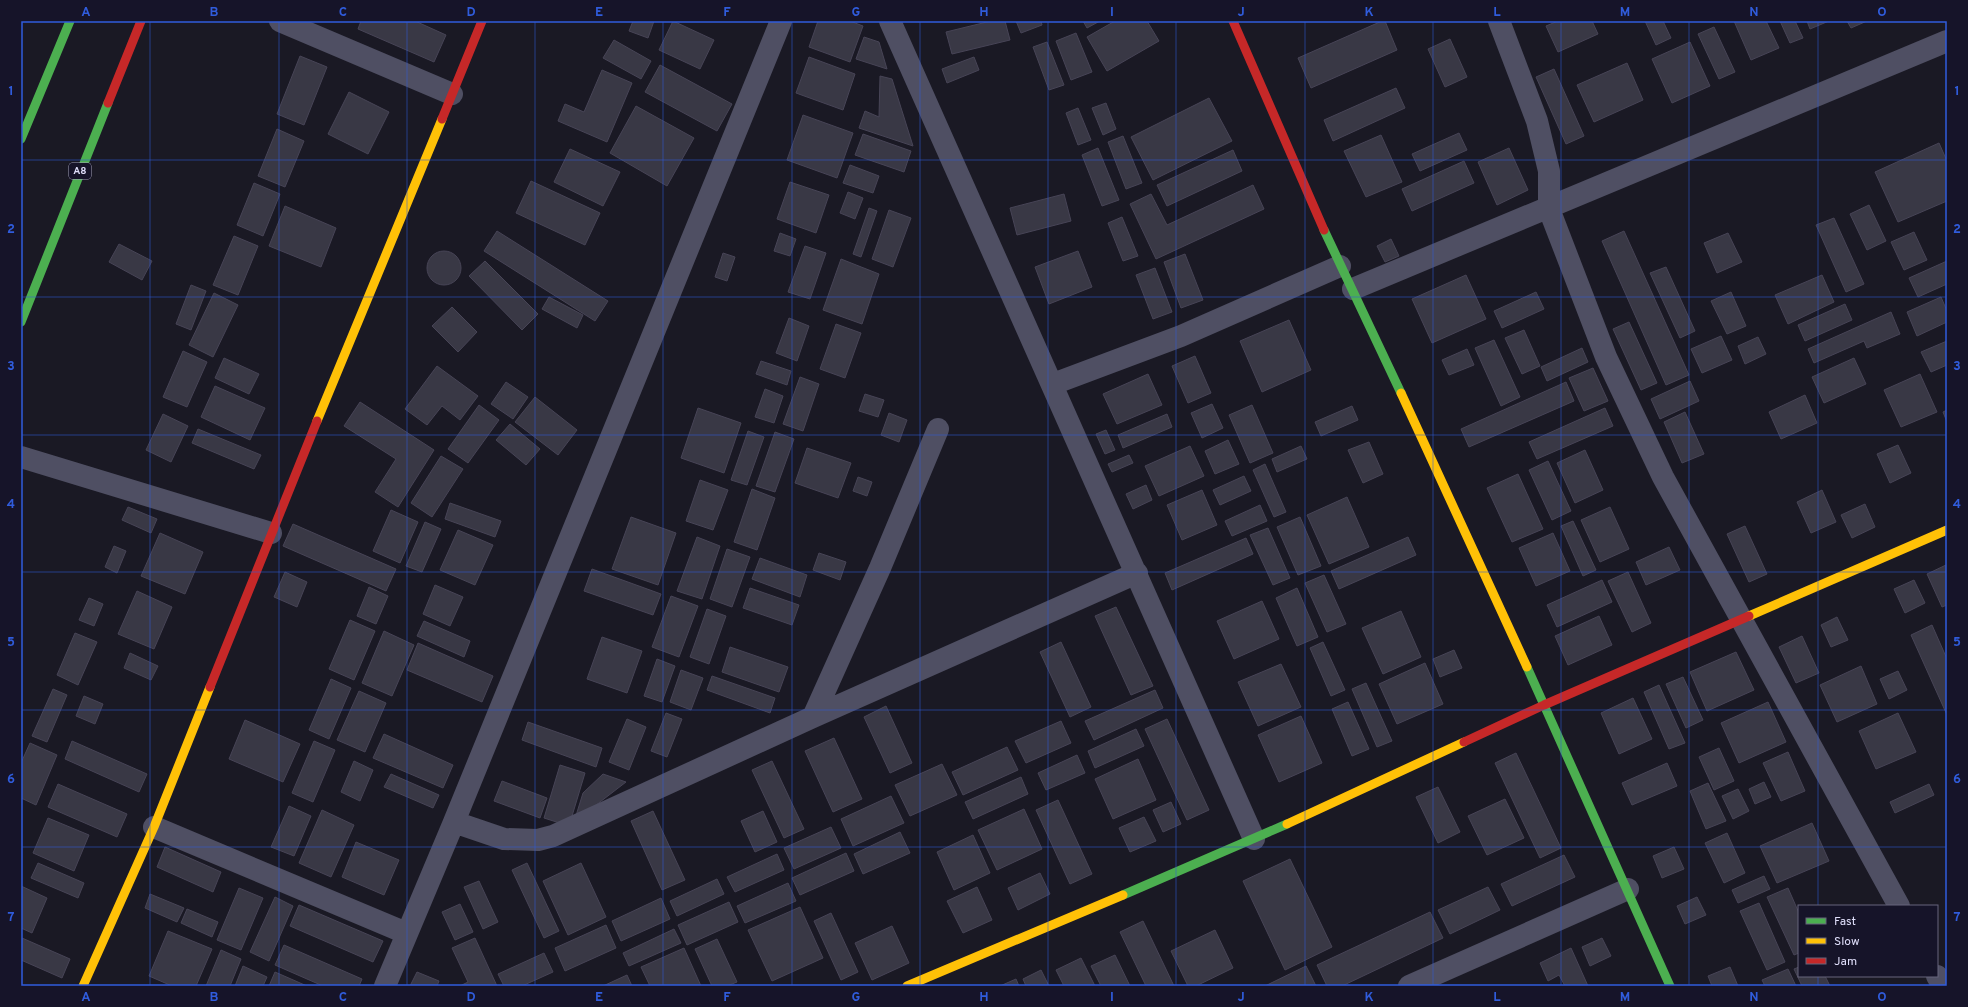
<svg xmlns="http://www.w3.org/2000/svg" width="1968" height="1007" viewBox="0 0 1968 1007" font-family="Overpass,sans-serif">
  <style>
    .building { fill: #393845; stroke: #474456 }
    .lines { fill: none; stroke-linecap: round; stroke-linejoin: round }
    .street { stroke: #4f4f63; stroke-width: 22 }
    .fast { stroke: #4caf50; stroke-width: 9 }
    .slow { stroke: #ffc107; stroke-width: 9 }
    .jam { stroke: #c62828; stroke-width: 9 }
    .grid { fill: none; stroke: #305cdc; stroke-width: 1; stroke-opacity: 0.55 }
    .labels { text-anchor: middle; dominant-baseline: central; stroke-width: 3; stroke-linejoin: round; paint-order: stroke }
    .shield { fill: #161429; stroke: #a3a2bc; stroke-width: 1 }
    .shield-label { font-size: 10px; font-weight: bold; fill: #e0dffb }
    .neatline { fill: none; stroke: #305cdc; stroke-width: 1.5 }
    .grid-label { font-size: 13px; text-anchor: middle; font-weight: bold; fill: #305cdc }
  </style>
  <rect width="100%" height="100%" fill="#1a1924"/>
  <path class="building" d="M361 21H415L446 35 434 62 358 29Z
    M633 21H654L648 38 629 31Z
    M673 21 714 40 700 69 659 50Z
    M818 21H850L863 26 850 62 809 47Z
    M991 21H1005L1010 40 952 54 946 32Z
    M1016 21H1041L1042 25 1021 33Z
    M1083 21H1100L1087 28Z
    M1115 21H1147L1159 41 1107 71 1087 37Z
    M1382 21H1385L1397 50 1311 88 1298 58Z
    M1558 21H1592L1598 34 1558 52 1546 26Z
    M1645 21H1663L1671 38 1656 45Z
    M1734 21H1766L1779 48 1751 60Z
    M1780 21H1795L1803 38 1790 43Z
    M1807 21H1829L1810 29Z
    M1847 21H1867L1851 28Z
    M1714 27 1735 72 1719 79 1698 34Z
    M1076 33 1092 72 1071 80 1056 41Z
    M864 37 879 42 887 69 856 59Z
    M1450 39 1467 77 1445 87 1428 49Z
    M614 40 651 61 641 79 603 58Z
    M1047 42 1064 85 1049 90 1033 47Z
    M1690 42 1710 86 1672 103 1652 59Z
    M300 56 327 67 304 125 277 114Z
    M809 57 855 74 843 110 796 93Z
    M974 57 979 70 947 83 942 69Z
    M1627 63 1643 100 1594 122 1577 85Z
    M660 65 732 104 717 131 645 92Z
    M1554 69 1584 136 1566 144 1536 77Z
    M602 70 632 83 607 142 558 121 565 104 584 112Z
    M880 76 892 79 913 146 859 128 865 111 879 117Z
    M1396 88 1405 108 1333 141 1324 120Z
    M349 92 389 112 368 154 328 134Z
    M1209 98 1232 141 1153 180 1131 137Z
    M1106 103 1116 129 1103 135 1092 108Z
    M636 106 694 138 667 186 610 153Z
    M1078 108 1091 140 1078 145 1066 113Z
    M803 115 853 133 837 178 787 160Z
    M277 129 304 141 285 187 258 176Z
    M1459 133 1467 150 1420 171 1412 154Z
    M863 134 911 151 904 172 855 155Z
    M1381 135 1402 182 1366 197 1344 151Z
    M1123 136 1142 183 1126 189 1108 142Z
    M1939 143 1947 161V201L1898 222 1875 172Z
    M1098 148 1119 200 1102 206 1082 155Z
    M1509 148 1528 190 1497 205 1478 162Z
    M570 149 620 172 603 206 554 182Z
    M1233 150 1242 171 1167 206 1157 185Z
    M1464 161 1474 183 1412 211 1402 189Z
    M850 165 879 176 873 193 843 183Z
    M531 181 600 213 585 245 516 213Z
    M790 182 829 195 816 233 777 219Z
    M254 183 280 194 263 236 237 225Z
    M1253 185 1264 209 1156 259 1130 204 1151 194 1167 225Z
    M848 192 863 198 855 219 840 213Z
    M1064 194 1071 221 1017 235 1010 208Z
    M1869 205 1886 241 1867 250 1850 214Z
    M285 206 336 228 321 267 269 246Z
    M869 208 877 211 861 257 853 254Z
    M889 210 911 218 893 267 872 259Z
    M1122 217 1138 256 1123 261 1108 223Z
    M1834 218 1864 284 1846 292 1816 225Z
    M497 231 608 301 595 321 484 251Z
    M1624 231 1689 375 1666 385 1602 241Z
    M1914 232 1927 260 1904 270 1891 242Z
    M780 233 796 239 790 256 774 251Z
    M1728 233 1742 262 1717 273 1704 243Z
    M234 236 258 246 238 295 213 285Z
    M1391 239 1399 256 1385 262 1377 246Z
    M119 244 152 261 142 280 109 262Z
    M805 246 826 253 810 299 788 292Z
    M1078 251 1092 287 1049 304 1035 267Z
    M427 268a17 17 0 1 1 34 0a17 17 0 1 1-34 0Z
    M723 253 735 257 727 281 715 277Z
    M1185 254 1203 300 1181 308 1164 262Z
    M841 259 879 274 862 324 823 310Z
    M485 261 538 314 522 330 469 276Z
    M1947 261V284L1918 297 1909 278Z
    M1666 267 1695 331 1680 338 1650 273Z
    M1155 268 1172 312 1153 319 1136 275Z
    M1466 275 1486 319 1432 343 1412 299Z
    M1822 275 1834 302 1788 324 1775 295Z
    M191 285 206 291 191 330 176 324Z
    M1536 292 1544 309 1502 328 1494 311Z
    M1731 292 1746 326 1727 334 1711 301Z
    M214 293 238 305 213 357 189 345Z
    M549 297 583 315 577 328 542 309Z
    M1941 297 1947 311V322L1917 336 1907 312Z
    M1845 304 1852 320 1805 341 1798 325Z
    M452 307 477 332 458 352 432 326Z
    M1891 312 1900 334 1867 348 1864 341 1814 363 1808 349Z
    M789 318 809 326 797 361 776 353Z
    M1289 320 1311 370 1262 392 1240 341Z
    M1629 322 1657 383 1641 390 1613 329Z
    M836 324 861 333 845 378 820 369Z
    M1524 330 1540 366 1522 374 1505 338Z
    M1721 336 1732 360 1702 373 1691 349Z
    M1758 337 1766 354 1745 364 1738 346Z
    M1494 340 1520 397 1501 406 1475 348Z
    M1947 341V365L1931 372 1921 352Z
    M1582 348 1588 362 1547 381 1541 367Z
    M1467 349 1474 365 1449 375 1442 360Z
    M183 351 207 362 187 407 163 397Z
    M1195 356 1211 393 1188 403 1172 366Z
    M224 358 259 374 249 394 215 378Z
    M1854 358 1866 384 1824 403 1812 377Z
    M761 361 791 371 787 385 756 374Z
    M437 366 478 396 460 420 442 406 427 425 405 409Z
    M1593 368 1608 401 1584 411 1569 378Z
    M1148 374 1162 405 1117 424 1103 394Z
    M1920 374 1937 412 1901 427 1884 390Z
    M800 377 819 384 803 431 783 424Z
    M1690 381 1699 401 1660 419 1651 399Z
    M506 382 528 397 513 419 491 404Z
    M1566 382 1574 401 1469 447 1461 429Z
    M215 386 265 408 250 440 201 417Z
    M765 389 783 396 774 423 755 417Z
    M865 394 884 400 878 417 859 411Z
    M1805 395 1817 423 1781 439 1769 412Z
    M535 397 577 430 558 455 515 422Z
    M360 402 434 450 398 507 375 492 396 459 344 426Z
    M1212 404 1223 428 1202 438 1191 413Z
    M479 405 499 420 468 463 448 449Z
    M1252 405 1273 453 1250 463 1229 415Z
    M1352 406 1358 420 1321 436 1315 422Z
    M698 408 741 423 724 473 681 458Z
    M1605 408 1613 426 1537 459 1529 442Z
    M1947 410V422L1943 412Z
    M1685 412 1704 454 1682 463 1664 422Z
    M889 413 907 420 899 442 881 435Z
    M163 414 188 426 171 462 146 450Z
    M1167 414 1172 427 1123 448 1118 435Z
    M510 424 540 449 526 465 496 440Z
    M198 429 261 455 254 469 192 443Z
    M1106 430 1115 450 1105 454 1096 434Z
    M748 431 764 437 747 485 731 480Z
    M775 432 794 439 775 492 756 486Z
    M1228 440 1239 464 1215 474 1205 451Z
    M1369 442 1383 474 1363 483 1348 450Z
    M1898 445 1911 473 1890 483 1877 454Z
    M1190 446 1204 476 1159 496 1145 466Z
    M1301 446 1307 459 1277 472 1272 459Z
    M807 448 851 463 838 498 795 483Z
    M1585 450 1603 490 1575 503 1557 463Z
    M1129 455 1133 463 1112 472 1108 464Z
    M441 456 463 469 432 517 411 503Z
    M1548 461 1571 511 1552 520 1529 470Z
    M1265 464 1286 512 1274 517 1253 470Z
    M1518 474 1543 529 1512 542 1487 488Z
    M1244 476 1251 491 1220 505 1213 490Z
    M858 477 872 482 867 496 853 491Z
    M700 480 728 490 713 530 686 521Z
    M1146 485 1152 500 1133 509 1126 494Z
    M752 489 775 498 757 550 734 542Z
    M1202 490 1217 525 1182 540 1167 505Z
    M1822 490 1836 522 1811 533 1797 502Z
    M1347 497 1369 547 1329 564 1307 515Z
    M450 503 501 521 495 537 445 519Z
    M1865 504 1875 527 1852 538 1841 515Z
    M1260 505 1267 521 1232 536 1225 521Z
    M128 507 157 519 151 533 122 520Z
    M1610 507 1629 549 1600 562 1581 520Z
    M391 510 418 522 400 563 373 551Z
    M631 517 676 533 658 585 612 569Z
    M1300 517 1321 566 1298 575 1277 527Z
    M1573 521 1596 570 1583 576 1561 526Z
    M425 522 441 529 422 572 406 566Z
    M293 524 396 569 386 591 283 546Z
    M1745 526 1767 574 1749 582 1727 534Z
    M1268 528 1290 578 1273 585 1250 535Z
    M458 530 493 545 475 585 440 570Z
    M160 533 203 552 185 594 141 576Z
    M1553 533 1570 571 1536 586 1519 548Z
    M697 537 720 546 702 599 677 591Z
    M1408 537 1416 555 1339 589 1331 571Z
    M1246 538 1253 554 1172 590 1165 573Z
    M114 546 126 551 117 573 105 567Z
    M1669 547 1680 570 1646 585 1636 562Z
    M727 549 750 557 732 607 710 599Z
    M819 553 846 562 840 580 813 570Z
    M760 558 807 575 800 597 752 579Z
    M1946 565 1947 605 1942 607 1927 574Z
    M592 569 661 594 653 615 584 591Z
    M285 572 307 582 297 607 274 597Z
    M1628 572 1651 623 1632 632 1608 581Z
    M1324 575 1346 624 1327 632 1305 583Z
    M1602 580 1612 602 1557 627 1547 605Z
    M1914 580 1925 603 1905 613 1894 589Z
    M435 585 463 597 450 626 423 614Z
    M369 587 388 596 376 624 357 616Z
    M750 588 799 605 792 625 743 608Z
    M1297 588 1318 637 1297 646 1276 598Z
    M137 591 172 607 154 649 118 634Z
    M671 596 698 606 679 657 652 647Z
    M89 598 103 604 94 626 79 620Z
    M1262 601 1279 639 1234 659 1217 621Z
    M1116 607 1153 686 1131 695 1095 616Z
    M707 609 726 616 709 664 690 657Z
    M1401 611 1421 657 1383 674 1362 628Z
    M1599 616 1612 645 1568 665 1555 636Z
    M1837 617 1848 640 1831 647 1821 625Z
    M350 620 375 631 354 680 329 669Z
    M424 621 470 641 464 657 417 636Z
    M1932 625 1947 659V715L1911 635Z
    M384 631 414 645 392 696 362 683Z
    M75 633 97 642 78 685 57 675Z
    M1802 636 1819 673 1796 683 1779 647Z
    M602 637 642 651 627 693 587 679Z
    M1061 642 1091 707 1070 717 1040 652Z
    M1323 642 1345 690 1331 696 1310 648Z
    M418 643 493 676 482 702 407 670Z
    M730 647 788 667 779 692 722 672Z
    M1454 650 1462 668 1440 677 1433 659Z
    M1736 652 1754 690 1707 711 1690 672Z
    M130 653 158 666 151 680 124 668Z
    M657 659 675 666 662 702 644 696Z
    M1425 663 1443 704 1397 724 1379 684Z
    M1281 664 1301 707 1258 726 1238 682Z
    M1861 666 1877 704 1837 722 1820 685Z
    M681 670 703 678 691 710 670 702Z
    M1898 671 1907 690 1889 699 1880 679Z
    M712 676 775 698 770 713 707 690Z
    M1683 677 1703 720 1686 728 1666 684Z
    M331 679 351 688 329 739 309 730Z
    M1366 683 1392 741 1377 747 1352 689Z
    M1659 685 1685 743 1669 749 1644 692Z
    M53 689 67 695 47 742 32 736Z
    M1155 690 1163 708 1094 740 1085 721Z
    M359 691 386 703 365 752 337 740Z
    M84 696 103 704 95 724 76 716Z
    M1633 698 1652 739 1619 754 1601 713Z
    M1348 702 1369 749 1352 756 1332 709Z
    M1768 702 1786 742 1739 763 1721 723Z
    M886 706 912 763 890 773 864 717Z
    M666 713 682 719 667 757 651 751Z
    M1898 713 1916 752 1876 769 1859 731Z
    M1301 716 1322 763 1279 782 1258 735Z
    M627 719 646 727 629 770 609 762Z
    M1167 719 1209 810 1187 820 1145 729Z
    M245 720 300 744 283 782 229 759Z
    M1061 721 1071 743 1026 763 1015 741Z
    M528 722 602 748 596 767 522 740Z
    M1136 729 1144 746 1095 768 1088 751Z
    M384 734 453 765 443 788 373 758Z
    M834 738 862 799 833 812 805 751Z
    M72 741 147 774 139 792 65 759Z
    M314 741 335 750 313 802 292 793Z
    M30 743 57 755 36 805 21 798V763Z
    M1007 747 1018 770 963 795 952 772Z
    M1719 748 1734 781 1714 790 1699 757Z
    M1788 752 1805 791 1781 801 1763 763Z
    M1516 753 1561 848 1540 858 1495 763Z
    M1077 755 1085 773 1046 790 1038 773Z
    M1138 759 1156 800 1113 819 1095 779Z
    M354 761 373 770 360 801 341 792Z
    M772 761 804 829 784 838 752 770Z
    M1667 763 1677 786 1632 805 1622 783Z
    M942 764 957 795 910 816 895 785Z
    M560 765 585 773 569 826 544 818Z
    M391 774 439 795 433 808 384 787Z
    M603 774 626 782 574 822 583 793Z
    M1021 777 1028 794 973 819 965 802Z
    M502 781 547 798 540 818 494 801Z
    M1764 782 1771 797 1755 804 1749 789Z
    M1708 783 1726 821 1706 829 1690 791Z
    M58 784 127 814 117 837 48 807Z
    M1929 784 1934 795 1895 813 1890 802Z
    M1438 787 1460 832 1438 843 1416 797Z
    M1738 789 1749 811 1733 819 1722 796Z
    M891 796 904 823 853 846 841 819Z
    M1505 799 1524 838 1487 855 1468 816Z
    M1058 800 1092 874 1070 884 1036 810Z
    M1171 802 1181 824 1163 832 1153 810Z
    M289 806 311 816 294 856 271 847Z
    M1024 809 1042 849 997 870 978 830Z
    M322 810 354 825 331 877 299 863Z
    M653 811 685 880 662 890 631 821Z
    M763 811 777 842 755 852 741 821Z
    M1144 817 1156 841 1130 852 1119 828Z
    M48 818 89 835 74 871 33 853Z
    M1812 823 1829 861 1777 883 1760 846Z
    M831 827 841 848 794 869 784 848Z
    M900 832 910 853 863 874 854 854Z
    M1727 833 1745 873 1724 883 1705 843Z
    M973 835 990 873 954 890 937 852Z
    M356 842 399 860 384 895 342 877Z
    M165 847 221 872 213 892 157 867Z
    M1674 847 1684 869 1662 878 1653 856Z
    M846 853 854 871 800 895 792 878Z
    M777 854 784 870 735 892 727 877Z
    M1564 855 1575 877 1512 906 1501 884Z
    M1290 859 1332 947 1285 970 1243 881Z
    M38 863 84 883 78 898 31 878Z
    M527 863 559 931 544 938 512 870Z
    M581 863 606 917 568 935 543 881Z
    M1040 873 1050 894 1018 910 1008 888Z
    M1764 876 1770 889 1738 903 1732 890Z
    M717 879 724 894 677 916 670 901Z
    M479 881 498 922 483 929 464 887Z
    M788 883 796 901 745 923 737 906Z
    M21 886 47 898 32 933 21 928Z
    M977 887 992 920 963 933 947 901Z
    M1488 887 1500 910 1450 934 1438 910Z
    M239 888 263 898 241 950 217 940Z
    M1788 888 1799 913V953L1794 955 1767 897Z
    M150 894 184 908 177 922 145 908Z
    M275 897 293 906 269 961 250 952Z
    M1697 897 1706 915 1685 924 1677 906Z
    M661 898 670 919 621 941 612 921Z
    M729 902 738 922 687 945 678 925Z
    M1759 903 1785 962 1767 970 1740 911Z
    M460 904 473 932 455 940 442 912Z
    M299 905 383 941 373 962 290 926Z
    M800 907 823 958 772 981 748 930Z
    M187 909 218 922 212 937 181 923Z
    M1430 912 1443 938 1342 986H1327L1317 965Z
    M831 913 858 972 841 980 814 921Z
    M1143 921 1174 986H1146L1120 932Z
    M606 925 616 948 565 971 555 948Z
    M892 926 909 963 872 980 855 943Z
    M674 929 681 943 629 966 623 953Z
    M1215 930 1233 968 1196 986H1188L1171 951Z
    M168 931 212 949 196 986H172L149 976Z
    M22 938 70 959 62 978 21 960Z
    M475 938 497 986H460L468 982 452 948Z
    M1602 938 1611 956 1590 966 1582 947Z
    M717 939 737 982 727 986H712L695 949Z
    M284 945 362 979 359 986H323L275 965Z
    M684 948 701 986H650L641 967Z
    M1571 948 1588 986H1565L1559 975 1548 981 1540 963Z
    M221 950 241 959 230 986H206Z
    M544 953 553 972 522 986H504L498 974Z
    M1115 955 1130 986H1101L1091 966Z
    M1081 958 1095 986H1064L1056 970Z
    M243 966 267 977 263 986H235Z
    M1306 966 1316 986H1265Z
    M1730 967 1738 986H1712L1708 976Z
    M1799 967V976H1825L1830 986H1802L1794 969Z
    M1788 969 1796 986H1765L1762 980Z
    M1041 970 1049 986H1026L1023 979Z
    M275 972 307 986H269Z
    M417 972 439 981 437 986H410Z
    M627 975 632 986H603Z
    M1016 979 1019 986H1000Z"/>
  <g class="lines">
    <path class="street" d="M280 21 452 94
      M890 21 1254 839
      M1499 21 1537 121 1549 171V209L1606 357 1663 477 1899 906
      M1353 289 1947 41
      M1053 384 1181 336 1340 266
      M21 457 271 533
      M813 717 880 568 938 429
      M454 822 504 839 538 840 553 836 813 717 1137 573
      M154 827 406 933
      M1937 976 1943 986
      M385 986 454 822 781 21
      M1409 986 1628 889"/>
    <path class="fast" d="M21 139 70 21
      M1324 230 1401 393
      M21 322 108 103
      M1527 667 1670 986
      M1123 895 1287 824"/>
    <path class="slow" d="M1401 393 1527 667
      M317 421 442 119
      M1749 616 1947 530
      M1287 824 1464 742
      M83 986 154 827 210 687
      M907 986 1123 895"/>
    <path class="jam" d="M1233 21 1324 230
      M108 103 141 21
      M442 119 482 21
      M210 687 317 421
      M1464 742 1544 705 1749 616"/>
  </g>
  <path class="grid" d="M150 21V986M279 21V986M407 21V986M535 21V986M663 21V986M792 21V986M920 21V986M1048 21V986M1176 21V986M1305 21V986M1433 21V986M1561 21V986M1689 21V986M1818 21V906M21 160H1947M21 297H1947M21 435H1947M21 572H1947M21 710H1947M21 847H1947M1818 976V986"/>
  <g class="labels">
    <rect class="shield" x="69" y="163" width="22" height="16" rx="3"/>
    <g class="shield-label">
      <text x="80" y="171">A8</text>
    </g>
  </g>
  <rect width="1968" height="1007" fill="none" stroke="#161429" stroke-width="44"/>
  <rect x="1798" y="905" width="140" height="72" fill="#161429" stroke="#67657d"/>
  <rect x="1806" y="918" width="20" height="6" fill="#4caf50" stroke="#67657d"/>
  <text x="1834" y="925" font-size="12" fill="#e0dffb">Fast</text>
  <rect x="1806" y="938" width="20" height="6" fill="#ffc107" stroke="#67657d"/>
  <text x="1834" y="945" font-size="12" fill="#e0dffb">Slow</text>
  <rect x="1806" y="958" width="20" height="6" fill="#c62828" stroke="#67657d"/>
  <text x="1834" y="965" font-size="12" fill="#e0dffb">Jam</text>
  <rect x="22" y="22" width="1924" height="963" class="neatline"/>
  <g class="grid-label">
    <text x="86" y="16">A</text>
    <text x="214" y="16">B</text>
    <text x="343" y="16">C</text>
    <text x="471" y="16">D</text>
    <text x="599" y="16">E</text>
    <text x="727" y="16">F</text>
    <text x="856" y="16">G</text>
    <text x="984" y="16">H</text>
    <text x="1112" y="16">I</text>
    <text x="1241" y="16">J</text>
    <text x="1369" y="16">K</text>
    <text x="1497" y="16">L</text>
    <text x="1625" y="16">M</text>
    <text x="1754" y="16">N</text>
    <text x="1882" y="16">O</text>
    <text x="11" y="95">1</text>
    <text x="1957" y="95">1</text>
    <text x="11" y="233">2</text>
    <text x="1957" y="233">2</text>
    <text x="11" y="370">3</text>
    <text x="1957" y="370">3</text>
    <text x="11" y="508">4</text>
    <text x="1957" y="508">4</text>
    <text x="11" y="646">5</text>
    <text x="1957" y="646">5</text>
    <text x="11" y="783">6</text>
    <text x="1957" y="783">6</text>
    <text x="11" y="921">7</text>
    <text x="1957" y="921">7</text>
    <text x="86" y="1001">A</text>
    <text x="214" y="1001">B</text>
    <text x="343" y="1001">C</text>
    <text x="471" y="1001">D</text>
    <text x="599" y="1001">E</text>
    <text x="727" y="1001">F</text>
    <text x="856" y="1001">G</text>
    <text x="984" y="1001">H</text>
    <text x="1112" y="1001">I</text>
    <text x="1241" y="1001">J</text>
    <text x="1369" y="1001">K</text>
    <text x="1497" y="1001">L</text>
    <text x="1625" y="1001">M</text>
    <text x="1754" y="1001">N</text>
    <text x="1882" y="1001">O</text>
  </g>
</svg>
